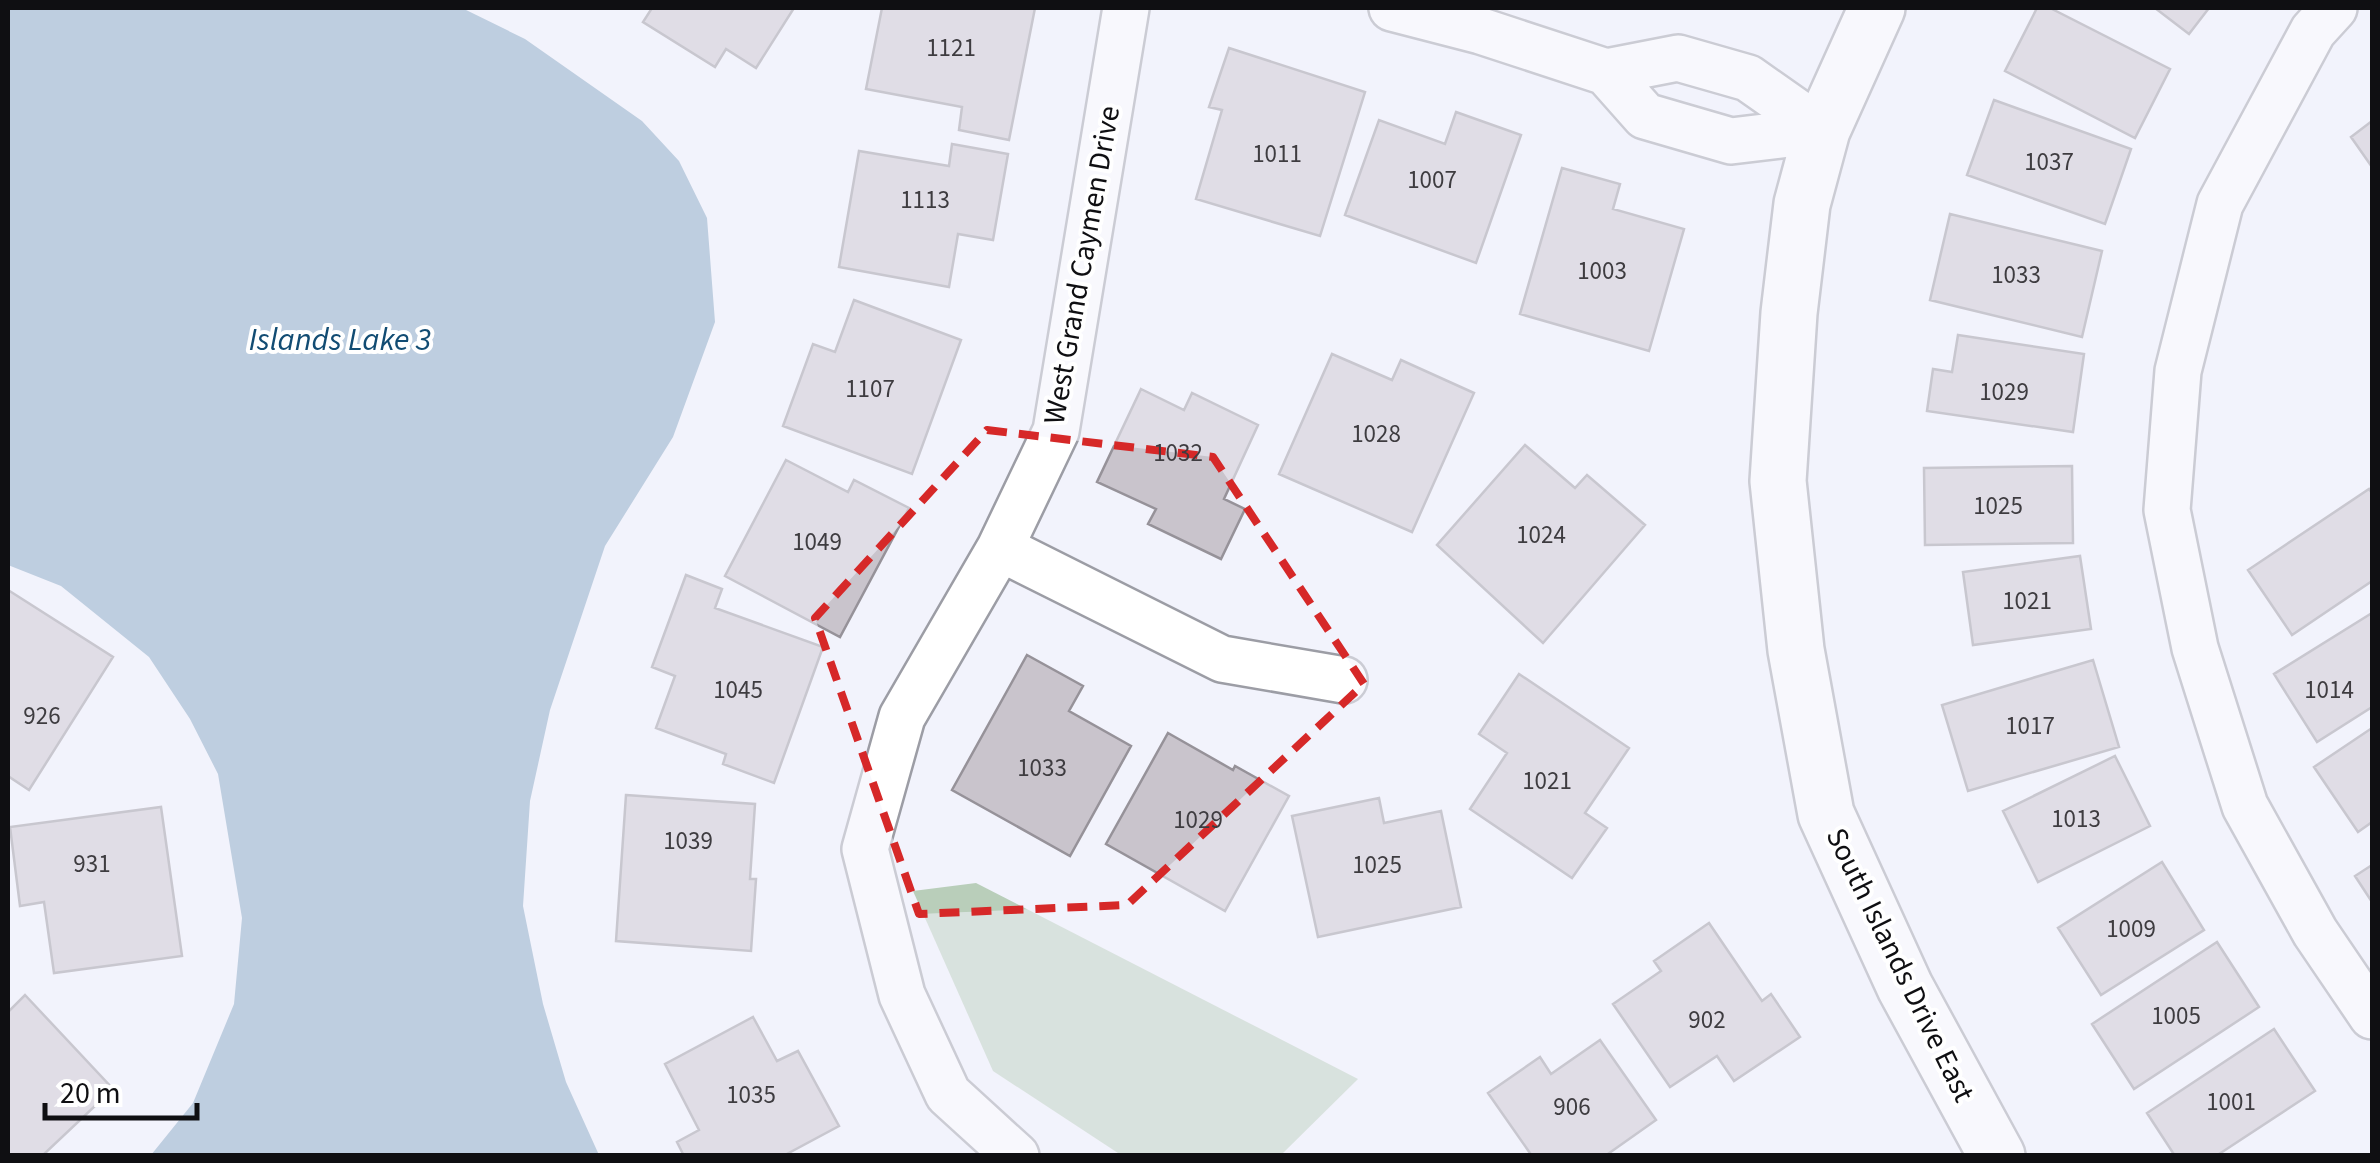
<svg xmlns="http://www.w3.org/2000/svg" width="2380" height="1163" viewBox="0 0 2380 1163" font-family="'Source Sans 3',sans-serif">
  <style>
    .green { fill: #b9ceba }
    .water { fill: #7fa2be }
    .building { fill: #c9c4cc; stroke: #969299; stroke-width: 2.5 }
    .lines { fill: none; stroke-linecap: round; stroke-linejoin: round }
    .minor-casing { stroke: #9c9da5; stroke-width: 50 }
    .tertiary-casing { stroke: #9c9da5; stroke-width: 60 }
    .minor { stroke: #fff; stroke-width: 45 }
    .tertiary { stroke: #fff; stroke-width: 55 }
    .marked { fill: none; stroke: #d62828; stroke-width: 8; stroke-dasharray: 20 12; stroke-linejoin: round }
    .labels { text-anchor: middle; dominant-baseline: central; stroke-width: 8; stroke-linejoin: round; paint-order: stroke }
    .number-label { font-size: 25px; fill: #3e3c40 }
    .street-label { font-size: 30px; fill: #0f0f12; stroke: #fff }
    .water-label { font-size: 32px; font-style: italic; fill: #124c73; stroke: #fff }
  </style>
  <rect width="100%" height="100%" fill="#f2f3fc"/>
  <path class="green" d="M976 883 1358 1079 1281 1155H1121L993 1071 913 891Z"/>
  <path class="water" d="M8 8H462L525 39 642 121 679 161 707 218 715 322 673 437 605 546 550 710 530 801 523 906 543 1004 566 1082 599 1155H151L193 1103 234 1004 242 918 218 774 190 719 149 657 61 586 8 565Z"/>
  <path class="building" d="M652 8H794L756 68 726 49 715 67 643 22Z
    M882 8H1035L1009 140 959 130 962 107 866 89Z
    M2037 8H2050L2170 69 2135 138 2005 71Z
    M2155 8H2209L2189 34Z
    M1229 48 1365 92 1320 236 1196 199 1222 110 1209 107Z
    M1994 100 2131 149 2105 224 1967 175Z
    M1456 112 1521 135 1476 263 1345 215 1379 120 1445 144Z
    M2372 121V167L2351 137Z
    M952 144 1008 154 993 240 958 234 949 287 839 267 859 151 949 166Z
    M1562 168 1620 184 1613 209 1684 229 1649 351 1520 314Z
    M1950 214 2102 251 2082 337 1930 300Z
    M854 300 961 340 912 474 783 426 813 344 835 352Z
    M1958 335 2084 354 2073 432 1927 411 1933 369 1952 372Z
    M1332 354 1392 380 1401 360 1474 393 1412 532 1279 474Z
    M1141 389 1184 410 1192 393 1258 425 1224 499 1245 509 1221 559 1148 524 1156 509 1097 482Z
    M1525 445 1575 488 1587 475 1645 525 1543 643 1437 545Z
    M786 460 848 492 854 480 909 508 840 637 725 576Z
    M2072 466 2073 543 1925 545 1924 468Z
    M2369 489 2372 493V581L2292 635 2248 570Z
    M2080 556 2091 629 1973 645 1963 572Z
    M686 575 722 589 715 608 823 647 774 783 723 764 726 754 656 728 675 676 652 667Z
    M8 590 113 657 29 790 8 776Z
    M2372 613V707L2317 742 2274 674Z
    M1027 655 1083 686 1069 711 1131 746 1070 856 952 790Z
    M2093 660 2119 747 1968 791 1942 705Z
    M1519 674 1629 748 1585 813 1607 828 1572 878 1470 809 1507 753 1479 734Z
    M2372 728V822L2358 832 2314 767Z
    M1168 733 1233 770 1235 766 1289 796 1225 911 1106 844Z
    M2115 756 2150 826 2038 882 2003 811Z
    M626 795 755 804 750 879H756L751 951 616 941Z
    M1379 798 1384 823 1441 811 1461 907 1318 937 1292 816Z
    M161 807 182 956 54 973 44 902 20 906 10 827Z
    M2162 862 2204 930 2101 995 2058 928Z
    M2372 865V902L2355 876Z
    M1709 923 1762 1001 1771 994 1800 1037 1734 1081 1717 1056 1670 1087 1613 1004 1661 971 1654 961Z
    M2217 942 2259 1007 2134 1089 2092 1024Z
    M25 995 113 1089 42 1156H8V1012Z
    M753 1017 777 1061 798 1051 839 1126 783 1156H684L677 1142 699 1130 665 1064Z
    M2274 1029 2315 1091 2216 1156H2175L2147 1113Z
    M1600 1040 1656 1120 1605 1156H1532L1488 1093 1540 1057 1551 1074Z"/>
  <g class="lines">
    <g class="minor-casing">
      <path id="minor" d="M1392 8 1481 31 1606 72 1678 58 1748 78 1822 130
        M2334 8 2313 31 2220 204 2178 371 2167 510 2195 648 2245 806 2315 932 2372 1016
        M1606 72 1645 116 1731 141 1822 130
        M1000 548 1222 659 1344 680
        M1016 1156 948 1094 902 995 865 849 902 717 1000 548 1056 431 1126 8"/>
    </g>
    <g class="tertiary-casing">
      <path id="tertiary" d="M1877 8 1822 130 1802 204 1789 313 1778 481 1796 650 1826 814 1905 987 1997 1156"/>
    </g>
    <use href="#minor" class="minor"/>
    <use href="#tertiary" class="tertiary"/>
  </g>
  <path d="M0 0H2380V1163H0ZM987 430 1213 457 1364 684 1127 905 919 914 815 618Z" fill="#f2f3fc" fill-opacity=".55" fill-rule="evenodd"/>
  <path class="marked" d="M987 430 1213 457 1364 684 1127 905 919 914 815 618Z"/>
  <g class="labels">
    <g class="number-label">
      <text x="951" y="48">1121</text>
      <text x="1277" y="154">1011</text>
      <text x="2049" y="162">1037</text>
      <text x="1432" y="180">1007</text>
      <text x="925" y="200">1113</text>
      <text x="1602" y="271">1003</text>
      <text x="2016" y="275">1033</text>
      <text x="870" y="389">1107</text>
      <text x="2004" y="392">1029</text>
      <text x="1376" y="434">1028</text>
      <text x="1178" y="453">1032</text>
      <text x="1998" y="506">1025</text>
      <text x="1541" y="535">1024</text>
      <text x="817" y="542">1049</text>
      <text x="2027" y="601">1021</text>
      <text x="738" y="690">1045</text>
      <text x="2329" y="690">1014</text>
      <text x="42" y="716">926</text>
      <text x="2030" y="726">1017</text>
      <text x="1042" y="768">1033</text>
      <text x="1547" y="781">1021</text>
      <text x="2076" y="819">1013</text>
      <text x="1198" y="820">1029</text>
      <text x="688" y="841">1039</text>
      <text x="92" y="864">931</text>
      <text x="1377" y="865">1025</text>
      <text x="2131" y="929">1009</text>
      <text x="2176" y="1016">1005</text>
      <text x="1707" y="1020">902</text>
      <text x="751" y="1095">1035</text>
      <text x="2231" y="1102">1001</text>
      <text x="1572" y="1107">906</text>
    </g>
    <g class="street-label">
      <text transform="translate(1082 265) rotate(-80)">West Grand Caymen Drive</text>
      <text transform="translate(1900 965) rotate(64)">South Islands Drive East</text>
    </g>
    <g class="water-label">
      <text x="340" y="340">Islands Lake 3</text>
    </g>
  </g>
  <rect width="2380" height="1163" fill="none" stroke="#0f0f12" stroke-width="20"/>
  <path d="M45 1103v15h152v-15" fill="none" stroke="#0f0f12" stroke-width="5"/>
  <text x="60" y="1103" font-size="30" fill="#0f0f12" stroke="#ffffff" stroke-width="8" paint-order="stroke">20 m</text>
</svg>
